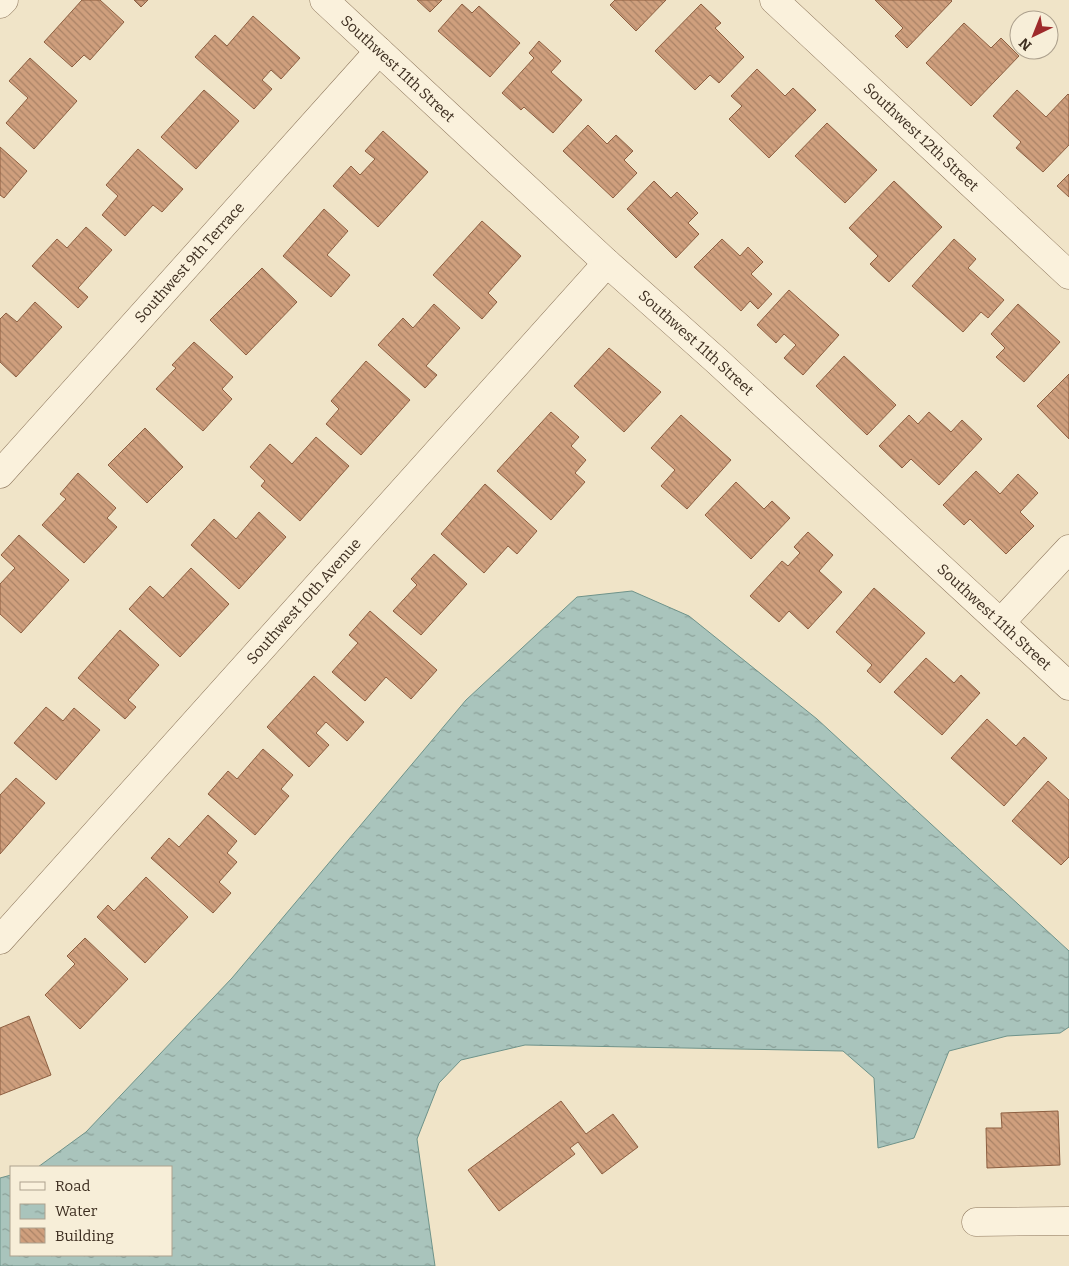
<svg xmlns="http://www.w3.org/2000/svg" width="1069" height="1266" viewBox="0 0 1069 1266" font-family="Bitter,serif">
  <style>
    .water { fill: url(#water-ripples); stroke: #6f938a }
    .building { fill: url(#building-back-hatch); stroke: #8d5f41 }
    .lines { fill: none; stroke-linecap: round; stroke-linejoin: round }
    .minor-casing { stroke: #8d765c; stroke-width: 29 }
    .minor { stroke: #faf1dc; stroke-width: 28 }
    .labels { text-anchor: middle; dominant-baseline: central; stroke-width: 4.5; stroke-linejoin: round; paint-order: stroke }
    .street-label { font-size: 15px; fill: #3d2e20; stroke: #f7eed8 }
  </style>
  <defs>
    <pattern id="water-ripples" width="26" height="14" patternUnits="userSpaceOnUse" patternTransform="scale(1.25)"><rect width="26" height="14" fill="#a9c4bc"/><path d="M2 4q2-2 4 0t4 0M15 11q2-2 4 0t4 0" fill="none" stroke="#8ba098"/></pattern>
    <pattern id="building-back-hatch" width="6" height="6" patternUnits="userSpaceOnUse" patternTransform="scale(1.25)"><rect width="6" height="6" fill="#cf9f7d"/><path d="M-1 5l2 2M0 0l6 6M5-1l2 2" fill="none" stroke="#a98266"/></pattern>
  </defs>
  <rect width="100%" height="100%" fill="#f0e4c8"/>
  <path class="water" d="M632 591 689 616 817 719 1069 951V1027L1060 1033 1007 1036 949 1051 914 1138 878 1148 874 1078 843 1051 525 1045 461 1060 439 1083 417 1139 435 1266H0V1178L11 1175V1255H171V1167H38L86 1132 232 978 466 700 577 597Z"/>
  <path class="building" d="M82 0H100L124 22 90 60 84 55 72 67 44 42Z
    M134 0H148L141 7Z
    M417 0H442L430 12Z
    M615 0H666L636 31 610 5Z
    M875 0H951L952 1 907 48 895 36 903 28Z
    M462 4 472 13 479 6 520 43 490 77 438 31Z
    M701 4 721 23 715 28 744 57 719 83 710 75 695 90 655 51Z
    M253 16 300 58 281 79 271 70 262 80 272 89 254 109 195 57 215 35 227 46Z
    M964 23 991 48 1001 38 1019 56 971 106 926 63Z
    M539 41 561 61 551 72 582 100 553 133 524 107 521 110 502 93 534 58 529 53Z
    M30 58 77 101 34 149 6 123 28 98 9 81Z
    M757 69 785 96 793 88 816 110 769 158 729 119 742 106 731 96Z
    M204 90 239 121 196 169 161 137Z
    M1017 90 1046 117 1068 94 1069 95V145L1043 172 1016 148 1021 142 993 116Z
    M827 123 877 170 845 203 795 156Z
    M588 125 607 144 616 135 633 151 624 160 637 173 613 198 563 151Z
    M383 131 428 172 378 227 333 186 351 166 360 175 375 159 365 151Z
    M0 147 27 171 4 198 0 195Z
    M138 149 183 189 162 212 153 205 125 236 102 215 118 196 106 185Z
    M1069 174V197L1057 186Z
    M654 181 671 198 677 192 698 213 688 223 699 234 676 258 627 209Z
    M894 181 942 227 889 282 870 264 878 256 849 228Z
    M324 209 348 231 327 255 350 275 331 297 283 256Z
    M482 221 521 256 488 293 497 302 482 319 433 275Z
    M86 227 112 250 78 288 88 297 78 308 32 266 57 239 67 248Z
    M722 239 740 256 748 247 763 262 751 274 772 294 758 309 750 301 741 311 694 267Z
    M954 239 976 259 968 268 1004 300 988 318 981 312 963 332 912 286Z
    M262 268 297 302 246 355 210 320Z
    M789 290 839 335 803 375 784 358 796 345 784 334 776 343 757 325Z
    M35 302 62 327 16 377 0 362V319L6 313 17 322Z
    M434 304 460 328 426 366 437 375 425 388 378 345 403 318 413 328Z
    M1018 304 1060 342 1024 382 996 357 1005 348 991 334Z
    M194 342 233 377 222 389 232 399 203 431 156 389 176 368 172 365Z
    M609 348 661 392 624 432 574 386Z
    M844 356 896 405 867 435 816 386Z
    M366 361 410 400 361 455 326 424 339 409 331 401Z
    M1069 374V439L1037 406Z
    M551 412 579 437 571 446 586 460 575 473 585 482 551 520 497 471Z
    M929 412 951 432 962 420 982 439 939 485 911 459 902 468 879 446 909 415 918 424Z
    M681 415 731 460 687 509 661 486 675 470 651 448Z
    M145 428 183 467 147 503 108 465Z
    M316 437 349 466 300 521 261 486 265 481 250 467 270 444 292 464Z
    M976 471 1000 494 1018 474 1038 493 1020 512 1034 526 1006 554 970 519 964 525 943 505Z
    M78 473 116 508 107 518 117 527 84 563 42 525 66 499 60 494Z
    M736 482 764 509 772 501 790 518 751 559 705 515Z
    M485 484 537 531 517 554 508 546 484 573 441 534Z
    M259 512 286 537 239 589 191 545 214 519 236 539Z
    M808 532 833 555 819 571 842 592 808 629 789 611 779 622 750 596 782 561 788 566 800 553 794 547Z
    M19 535 69 580 21 633 0 614V584L15 568 1 555Z
    M434 554 467 584 421 635 393 611 417 585 411 579Z
    M191 568 229 604 180 657 129 609 150 586 163 598Z
    M874 588 925 633 880 683 867 671 872 665 836 632Z
    M370 611 437 670 411 699 386 677 365 701 332 672 358 643 349 635Z
    M120 630 159 665 128 700 136 707 125 719 78 678Z
    M926 658 954 683 961 675 980 693 942 735 894 692Z
    M314 676 364 722 347 741 326 722 316 733 329 745 309 767 267 727Z
    M46 707 63 721 74 708 100 730 56 780 14 743Z
    M987 719 1016 746 1024 737 1047 758 1004 806 951 758Z
    M263 749 293 775 281 789 289 796 255 835 208 794 228 771 237 779Z
    M16 778 45 803 0 854V795Z
    M1048 781 1069 800V857L1061 865 1012 821Z
    M208 815 237 841 227 853 237 862 219 882 231 893 213 913 151 858 169 838 179 847Z
    M146 877 188 917 145 963 97 917 108 905 114 911Z
    M85 938 128 979 80 1029 45 995 75 964 67 956Z
    M29 1016 51 1075 0 1095V1028Z
    M561 1101 586 1134 613 1114 638 1147 602 1174 578 1142 570 1148 575 1154 499 1211 468 1170Z
    M1058 1111 1060 1165 987 1168 986 1128H1002L1001 1113Z"/>
  <g class="lines">
    <g class="minor-casing">
      <g id="minor">
        <path id="s1" d="M324 0 607 263 717 361 1069 686"/>
        <path id="s2" d="M774 0 1069 275"/>
        <path d="M0 4 4 0"/>
        <path id="s3" d="M0 474 379 51"/>
        <path d="M1001 622 1069 549"/>
        <path id="s4" d="M0 940 607 263"/>
        <path d="M976 1222 1069 1221"/>
      </g>
    </g>
    <use href="#minor" class="minor"/>
  </g>
  <g class="labels">
    <g class="street-label">
      <text stroke="none"><textPath href="#s1" startOffset="101">Southwest 11th Street</textPath></text>
      <text stroke="none"><textPath href="#s2" startOffset="201">Southwest 12th Street</textPath></text>
      <text stroke="none"><textPath href="#s3" startOffset="284">Southwest 9th Terrace</textPath></text>
      <text stroke="none"><textPath href="#s1" startOffset="506">Southwest 11th Street</textPath></text>
      <text stroke="none"><textPath href="#s4" startOffset="455">Southwest 10th Avenue</textPath></text>
      <text stroke="none"><textPath href="#s1" startOffset="911">Southwest 11th Street</textPath></text>
    </g>
  </g>
  <rect x="10" y="1166" width="162" height="90" fill="#f7eed8" stroke="#ada18e"/>
  <rect x="20" y="1182" width="25" height="8" fill="#faf1dc" stroke="#ada18e"/>
  <text x="55" y="1191" font-size="15" fill="#3d2e20">Road</text>
  <rect x="20" y="1204" width="25" height="15" fill="url(#water-ripples)" stroke="#ada18e"/>
  <text x="55" y="1216" font-size="15" fill="#3d2e20">Water</text>
  <rect x="20" y="1228" width="25" height="15" fill="url(#building-back-hatch)" stroke="#ada18e"/>
  <text x="55" y="1241" font-size="15" fill="#3d2e20">Building</text>
  <g transform="translate(1034 35) rotate(223)"><circle r="24" fill="#f7eed8" stroke="#ada18e"/>
  <path d="M0-4L9 19L0 12L-9 19Z" fill="#9e2a2b"/>
  <text y="-8" font-size="14" font-weight="bold" text-anchor="middle" fill="#3d2e20">N</text>
  </g>
</svg>
